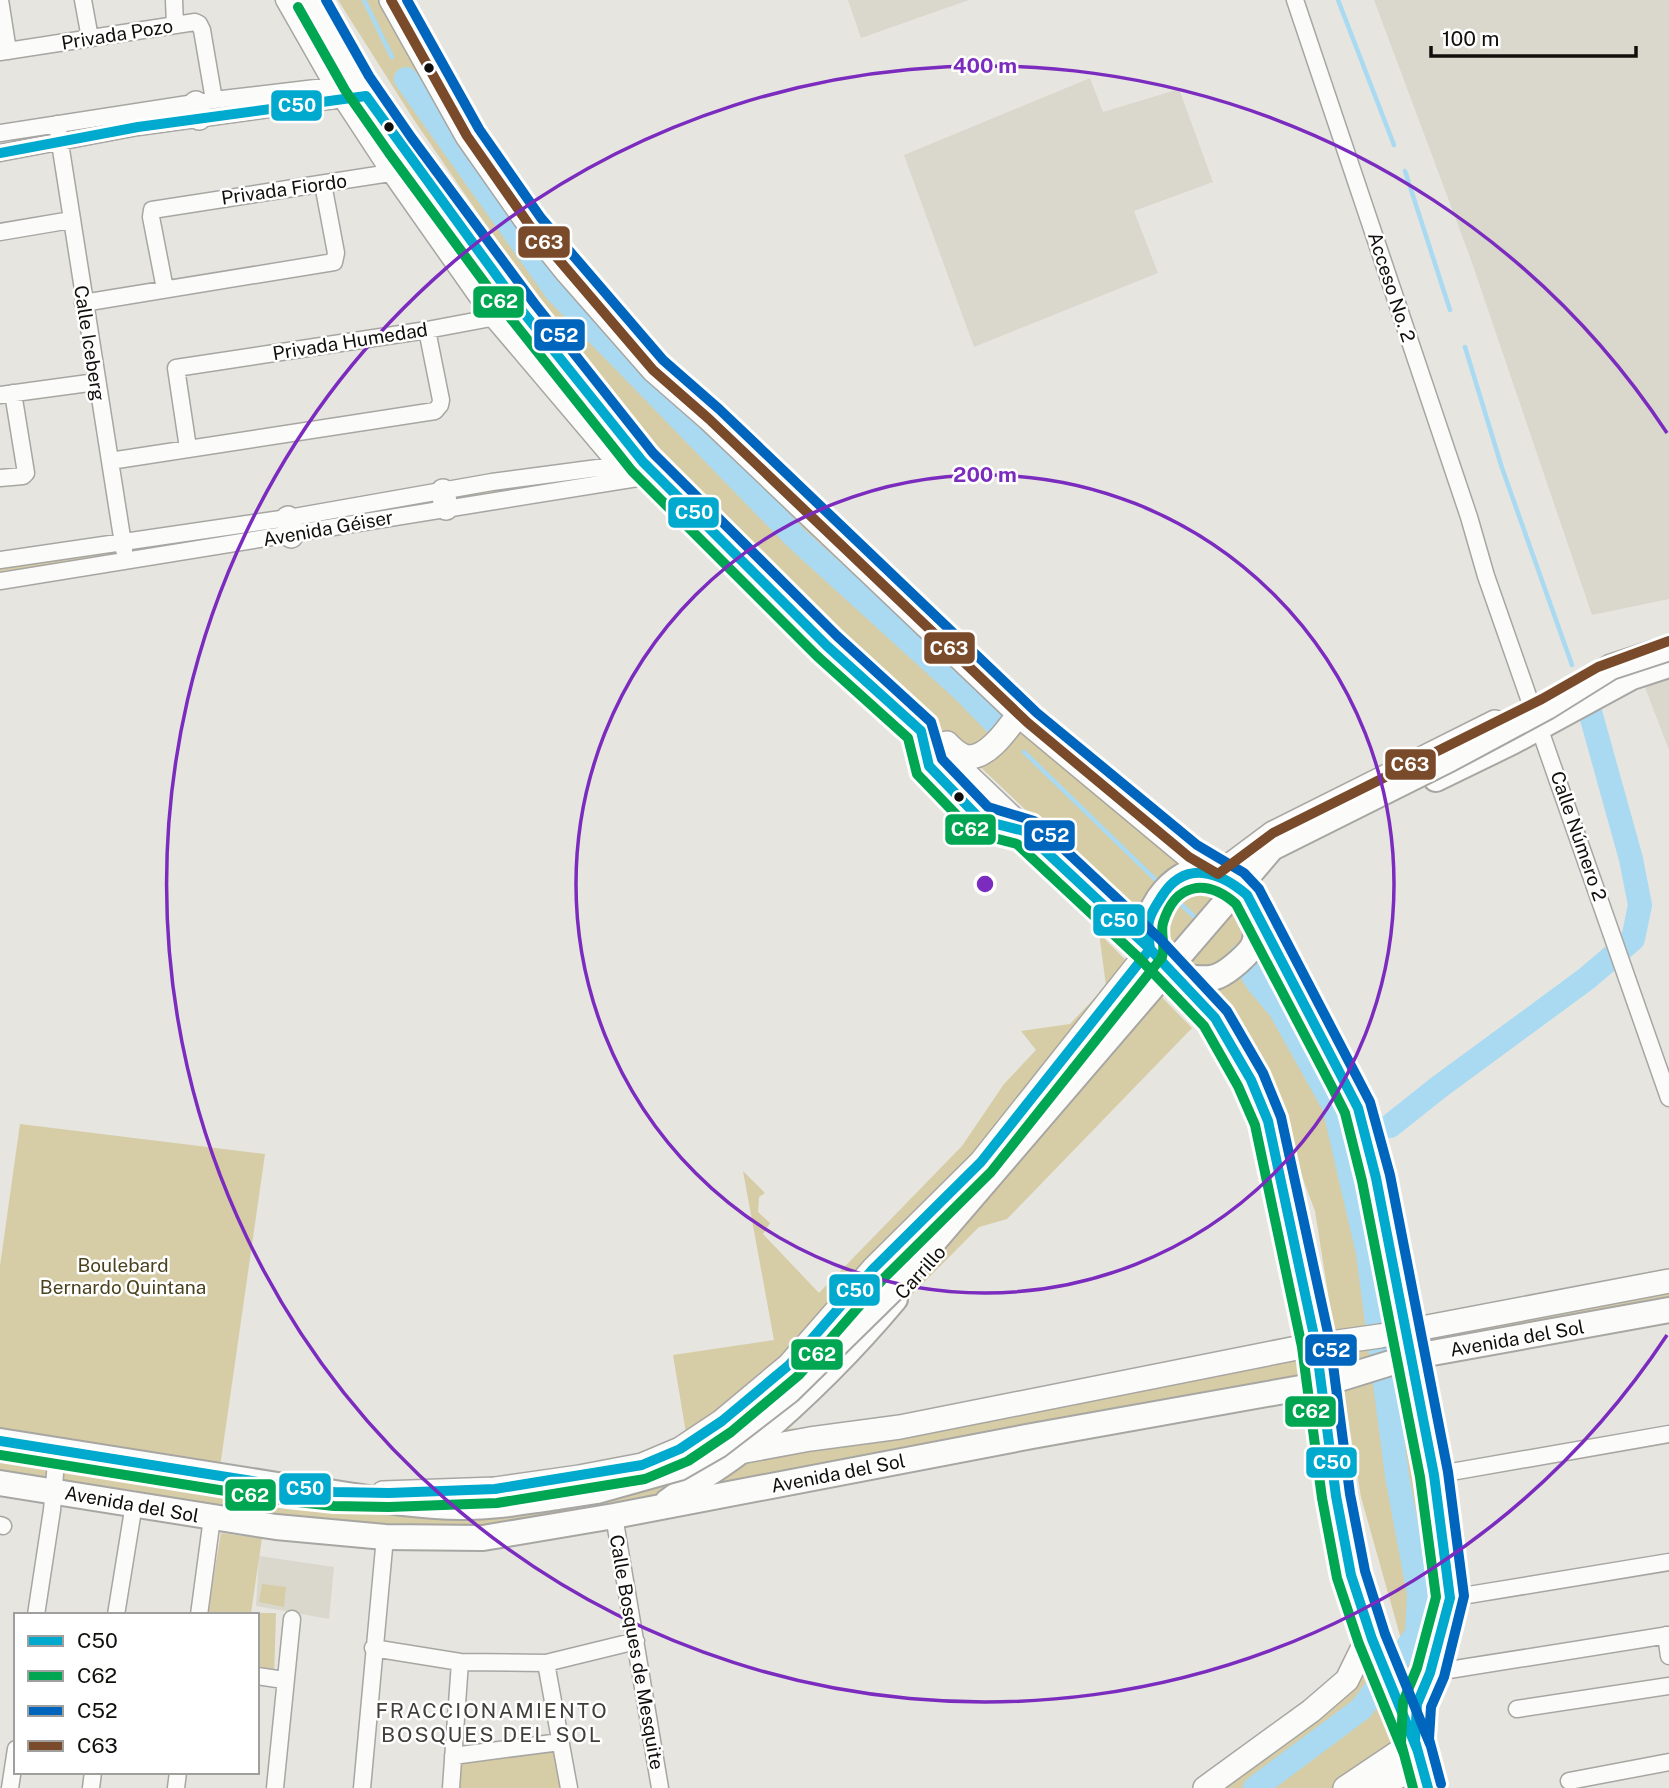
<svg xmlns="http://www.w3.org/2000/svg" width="1669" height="1788" viewBox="0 0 1669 1788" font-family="'Public Sans',sans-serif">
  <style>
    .built { fill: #dad8cd }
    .green { fill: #d6cca5 }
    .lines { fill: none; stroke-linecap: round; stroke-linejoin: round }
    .stream { stroke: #aadaf1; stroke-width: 4.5 }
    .river { stroke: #aadaf1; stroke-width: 24 }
    .street-casing { stroke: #a7a6a2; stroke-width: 19 }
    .secondary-casing { stroke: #a7a6a2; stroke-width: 26 }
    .primary-casing { stroke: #a7a6a2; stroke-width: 28 }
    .street { stroke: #fbfbfa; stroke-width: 16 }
    .secondary { stroke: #fbfbfa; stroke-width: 23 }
    .primary { stroke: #fbfbfa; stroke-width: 24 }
    .primary-bridge-casing { stroke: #a7a6a2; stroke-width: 28; stroke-linecap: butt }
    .primary-bridge { stroke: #fbfbfa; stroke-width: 24 }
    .bus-1-casing { stroke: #fff; stroke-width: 16 }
    .bus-2-casing { stroke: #fff; stroke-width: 16 }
    .bus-3-casing { stroke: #fff; stroke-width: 16 }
    .bus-4-casing { stroke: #fff; stroke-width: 16 }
    .bus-1 { stroke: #00a9ce; stroke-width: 10 }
    .bus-2 { stroke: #00a651; stroke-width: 10 }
    .bus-3 { stroke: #0065bd; stroke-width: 10 }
    .bus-4 { stroke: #7a4b2a; stroke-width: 10 }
    .ring { fill: none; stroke: #7b2cbf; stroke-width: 3.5 }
    .bus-dot { fill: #100f0c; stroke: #fff; stroke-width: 2.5 }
    .labels { text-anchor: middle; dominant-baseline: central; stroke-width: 5; stroke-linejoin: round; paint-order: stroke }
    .street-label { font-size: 19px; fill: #100f0c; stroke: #fff }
    .park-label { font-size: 19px; fill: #4a411d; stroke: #fff }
    .neighbourhood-label { font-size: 21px; letter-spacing: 2px; fill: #403e37; stroke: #fff }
    .centre { fill: #7b2cbf; stroke: #fff; stroke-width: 3.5 }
    .ring-label { font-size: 21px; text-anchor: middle; font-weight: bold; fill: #7b2cbf; stroke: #fff; stroke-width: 5; stroke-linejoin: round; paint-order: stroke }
    .line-badge { stroke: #fff; stroke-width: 2.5 }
    .badge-label { font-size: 19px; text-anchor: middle; font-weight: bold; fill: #fff }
  </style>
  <rect width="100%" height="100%" fill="#e6e5e0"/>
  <path class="built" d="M848 0H969L861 38Z
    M1374 0H1669V599L1592 615 1470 257Z
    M1090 78 1103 112 1179 89 1213 182 1134 211 1158 273 974 347 904 155Z
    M1669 667V750L1641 677Z
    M259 1556 334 1567 329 1619 256 1606Z"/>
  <path class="green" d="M338 0H395L577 284 936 635 1262 923 1353 1080 1413 1338 1669 1290V1301L1416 1352 1450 1598 1415 1741 1344 1788H1205L1401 1639 1361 1497 1340 1369 657 1506 405 1535 0 1481V1266L20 1124 265 1154 219 1474 417 1502 535 1487 687 1439 673 1355 774 1340 743 1171 765 1193 759 1197 758 1212 770 1223 763 1234 819 1293 962 1146 1004 1084 1036 1050 1021 1031 1070 1024 1106 986 1099 933 1192 1028 1007 1219 979 1227 777 1430 1035 1406 1337 1350 1315 1211 1267 1083 1216 1006 1046 829 633 439 414 120Z
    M568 475 571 485 257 532 0 574V566Z
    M221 1533 262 1538 251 1613H276L274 1678 257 1676V1615H207Z
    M262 1584 286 1587 284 1607 259 1602Z
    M560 1742 569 1788H451L453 1756Z"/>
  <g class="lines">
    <path class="stream" d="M364 0 392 57
      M1338 0 1394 145
      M1405 171 1450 310
      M1465 347 1502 468 1572 665
      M1024 752 1159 883
      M1170 894 1199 921"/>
    <path class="river" d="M406 79 557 292 796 538 965 692 997 725
      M1241 956 1258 983 1280 1009 1334 1106 1368 1253 1397 1476 1419 1594 1417 1634 1361 1709 1255 1788
      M1390 1126 1439 1087 1586 979 1633 939 1640 905 1631 859 1589 708"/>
    <g class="street-casing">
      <path id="street" d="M0 0 8 51
        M83 0 90 38
        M174 0 175 25
        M284 0 333 86 390 173 492 318 620 469
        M1295 0 1469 517 1486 576 1669 1098
        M0 52 195 22 199 24 202 30 214 100
        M57 124 124 550
        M0 133 214 100 341 85
        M0 153 138 127 350 98
        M0 232 71 220
        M165 289 151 217 152 210 390 173 414 164
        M83 303 334 262 336 253 323 184
        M0 395 96 382
        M188 448 176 368 427 330 523 312
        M110 461 435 411 440 405 441 400 427 330
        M0 478 23 476 26 473 13 393
        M0 560 288 518 492 482 643 462
        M0 581 656 475
        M1434 1475 1669 1434
        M614 1516 660 1788
        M0 1525 3 1526
        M1450 1598 1669 1562
        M36 1615 52 1510 57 1450
        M116 1615 134 1504
        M199 1615 212 1518
        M1666 1635 1669 1656
        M373 1648 460 1662 546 1663 636 1641
        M546 1663 569 1788
        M1430 1673 1669 1635
        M257 1676 284 1680
        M1517 1709 1669 1686
        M453 1756 560 1742
        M1569 1781 1669 1762
        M10 1788 16 1749
        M91 1788 93 1772
        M176 1788 178 1772
        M275 1788 292 1619
        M362 1788 385 1537
        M451 1788 460 1662"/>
    </g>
    <g class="secondary-casing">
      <path id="secondary" d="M310 0 357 83 400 145 523 312 643 462 840 659 921 731 1150 949 981 1162 873 1269 789 1365 722 1421 680 1449 642 1465 579 1477 495 1489 383 1493
        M391 0 467 136 530 226 567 272 653 370 709 419 1028 723 1189 857 1218 874 1273 833 1495 722
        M196 103 199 118
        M443 491 446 508
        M288 518 291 536
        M947 743C953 749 960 757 970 757 990 756 1008 728 1019 714
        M1255 908 1358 1108 1376 1178 1434 1475 1450 1598 1430 1673 1417 1704 1415 1741
        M1175 976 1215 1018 1251 1080 1268 1121 1316 1345 1336 1496 1351 1575 1372 1639 1395 1699 1415 1741 1428 1788
        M740 1452 810 1439 900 1427 1302 1347 1380 1336 1669 1281
        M1205 1788 1311 1711 1347 1680 1370 1633
        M1345 1788 1415 1741
        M1374 1788 1423 1765"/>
    </g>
    <g class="primary-casing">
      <path id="primary" d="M1436 779 1512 742 1632 677 1669 665
        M1190 872C1206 872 1223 874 1236 884 1249 893 1260 928 1254 943 1251 953 1228 972 1218 976 1207 981 1188 977 1175 976L1150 949C1150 941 1147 930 1149 921 1153 900 1171 880 1190 872Z
        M0 1441 290 1487C347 1493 403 1507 461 1507 494 1508 526 1501 558 1497
        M0 1483 276 1527 385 1537 483 1538 614 1516 1032 1436 1323 1384 1410 1357 1669 1310
        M667 1502C691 1483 719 1469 742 1450 798 1404 849 1354 895 1299"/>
    </g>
    <use href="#street" class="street"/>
    <use href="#secondary" class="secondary"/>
    <use href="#primary" class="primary"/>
    <g class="primary-bridge-casing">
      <path id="primary-bridge" d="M558 1497 597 1491 679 1468 719 1445 789 1391 895 1287 1272 848 1450 759 1547 707 1611 667 1669 648"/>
    </g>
    <use href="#primary-bridge" class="primary-bridge"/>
    <g class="bus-1-casing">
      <path id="bus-1" d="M0 153 138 127 366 96 523 312 643 462 827 646 921 731 929 766 981 820 1024 831 1150 949 1215 1018 1251 1080 1268 1121 1316 1345 1336 1496 1351 1575 1372 1639 1417 1749
        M0 1441 290 1487 334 1492 389 1493 495 1489 642 1465 680 1449 722 1421 789 1365 873 1269 981 1162 1150 949C1149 940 1147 930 1149 921 1151 912 1157 904 1162 896 1185 860 1219 871 1247 895L1358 1108 1376 1178 1434 1475 1450 1598 1430 1673 1417 1704 1415 1741 1428 1788"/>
    </g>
    <g class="bus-2-casing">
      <path id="bus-2" d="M298 7 345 90 389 153 512 320 632 471 817 656 908 738 917 774 971 830 978 834 1017 844 1140 959 1204 1026 1238 1086 1255 1125 1302 1347 1322 1498 1337 1578 1359 1644 1404 1754
        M0 1455 288 1501 334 1506 389 1507 497 1503 645 1479 688 1461 731 1432 799 1375 883 1279 991 1172 1162 957C1166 945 1160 934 1163 923 1175 883 1206 878 1236 904L1333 1089 1345 1113 1362 1181 1420 1477 1436 1597 1417 1668 1403 1702 1401 1743 1413 1788"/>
    </g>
    <g class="bus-3-casing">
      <path id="bus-3" d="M326 0 369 76 411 137 534 303 653 453 837 636 931 722 942 759 988 807 1034 821 1160 939 1227 1011 1263 1073 1281 1117 1330 1342 1350 1494 1365 1571 1385 1634 1430 1744
        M407 0 479 129 541 218 663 360 719 409 1037 713 1197 845 1244 873 1259 889 1370 1102 1390 1175 1448 1472 1464 1596 1444 1677 1431 1707 1429 1739 1441 1784"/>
    </g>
    <g class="bus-4-casing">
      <path id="bus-4" d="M391 0 467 136 530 226 653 370 709 419 1028 723 1189 857 1218 874 1273 833 1542 699 1598 667 1669 641"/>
    </g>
    <use href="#bus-1" class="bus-1"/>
    <use href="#bus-2" class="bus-2"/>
    <use href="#bus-3" class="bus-3"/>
    <use href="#bus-4" class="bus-4"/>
  </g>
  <g class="ring">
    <circle cx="985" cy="884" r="409"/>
    <path d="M1667 1335A818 818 0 1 1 1667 433"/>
  </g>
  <g class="bus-dot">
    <circle cx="429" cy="68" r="6"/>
    <circle cx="389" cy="127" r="6"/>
    <circle cx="959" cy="797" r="6"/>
  </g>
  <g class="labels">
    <g class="street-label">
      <text transform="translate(117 34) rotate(-9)">Privada Pozo</text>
      <text transform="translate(284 189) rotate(-8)">Privada Fiordo</text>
      <text transform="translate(1392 287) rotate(72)">Acceso No. 2</text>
      <text transform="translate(350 341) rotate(-9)">Privada Humedad</text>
      <text transform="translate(90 343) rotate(81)">Calle Iceberg</text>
      <text transform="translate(328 528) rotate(-10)">Avenida Géiser</text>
      <text transform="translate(1579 836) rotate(71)">Calle Número 2</text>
      <text transform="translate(920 1272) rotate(-48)">Carrillo</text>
      <text transform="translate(1517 1338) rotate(-10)">Avenida del Sol</text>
      <text transform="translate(838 1473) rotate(-11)">Avenida del Sol</text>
      <text transform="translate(132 1504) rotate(10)">Avenida del Sol</text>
      <text transform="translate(637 1652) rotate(80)">Calle Bosques de Mesquite</text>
    </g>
    <g class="park-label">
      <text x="123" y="1265">Boulebard<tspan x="123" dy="22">Bernardo Quintana</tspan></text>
    </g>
    <g class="neighbourhood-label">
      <text x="492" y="1710">FRACCIONAMIENTO<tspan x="492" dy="24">BOSQUES DEL SOL</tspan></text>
    </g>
  </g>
  <circle cx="985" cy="884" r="10" class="centre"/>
  <g class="ring-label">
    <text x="985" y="73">400 m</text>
    <text x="985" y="482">200 m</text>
  </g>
  <g class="line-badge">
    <rect x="270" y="89" width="53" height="33" rx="7" fill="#00a9ce"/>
    <rect x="517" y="225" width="54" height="34" rx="7" fill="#7a4b2a"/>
    <rect x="472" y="285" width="53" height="34" rx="7" fill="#00a651"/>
    <rect x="533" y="318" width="53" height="34" rx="7" fill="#0065bd"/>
    <rect x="667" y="496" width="53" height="33" rx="7" fill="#00a9ce"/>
    <rect x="923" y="631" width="53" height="34" rx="7" fill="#7a4b2a"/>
    <rect x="1384" y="748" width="53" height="33" rx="7" fill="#7a4b2a"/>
    <rect x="944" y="813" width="53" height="33" rx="7" fill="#00a651"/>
    <rect x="1023" y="819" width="53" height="33" rx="7" fill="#0065bd"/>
    <rect x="1092" y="903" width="54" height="34" rx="7" fill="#00a9ce"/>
    <rect x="828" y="1273" width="53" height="34" rx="7" fill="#00a9ce"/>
    <rect x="1304" y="1333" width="54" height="34" rx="7" fill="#0065bd"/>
    <rect x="790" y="1338" width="54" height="33" rx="7" fill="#00a651"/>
    <rect x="1284" y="1395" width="53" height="33" rx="7" fill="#00a651"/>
    <rect x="1305" y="1446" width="53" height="33" rx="7" fill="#00a9ce"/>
    <rect x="278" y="1472" width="54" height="34" rx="7" fill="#00a9ce"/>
    <rect x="224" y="1478" width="53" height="34" rx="7" fill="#00a651"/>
  </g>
  <g class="badge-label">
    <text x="297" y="112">C50</text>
    <text x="544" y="249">C63</text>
    <text x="499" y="308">C62</text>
    <text x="559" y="342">C52</text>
    <text x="694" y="519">C50</text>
    <text x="949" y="655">C63</text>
    <text x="1410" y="771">C63</text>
    <text x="970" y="836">C62</text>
    <text x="1050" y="842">C52</text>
    <text x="1119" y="927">C50</text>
    <text x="855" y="1297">C50</text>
    <text x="1331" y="1357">C52</text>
    <text x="817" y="1361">C62</text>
    <text x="1311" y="1418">C62</text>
    <text x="1332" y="1469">C50</text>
    <text x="305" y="1495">C50</text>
    <text x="250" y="1502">C62</text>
  </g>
  <rect x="14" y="1613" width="245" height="161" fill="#ffffff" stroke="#9f9f9e" stroke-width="2"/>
  <rect x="28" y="1636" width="35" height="10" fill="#00a9ce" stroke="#9f9f9e" stroke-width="2"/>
  <text x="77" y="1648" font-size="21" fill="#100f0c">C50</text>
  <rect x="28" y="1671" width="35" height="10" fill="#00a651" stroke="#9f9f9e" stroke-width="2"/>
  <text x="77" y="1683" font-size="21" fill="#100f0c">C62</text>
  <rect x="28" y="1706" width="35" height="10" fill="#0065bd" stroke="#9f9f9e" stroke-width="2"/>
  <text x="77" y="1718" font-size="21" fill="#100f0c">C52</text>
  <rect x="28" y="1741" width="35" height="10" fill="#7a4b2a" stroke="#9f9f9e" stroke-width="2"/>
  <text x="77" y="1753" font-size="21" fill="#100f0c">C63</text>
  <path d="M1431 46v10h205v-10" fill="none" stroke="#100f0c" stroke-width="3.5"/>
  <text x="1442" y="46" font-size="21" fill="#100f0c" stroke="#ffffff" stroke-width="5" paint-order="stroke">100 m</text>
</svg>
